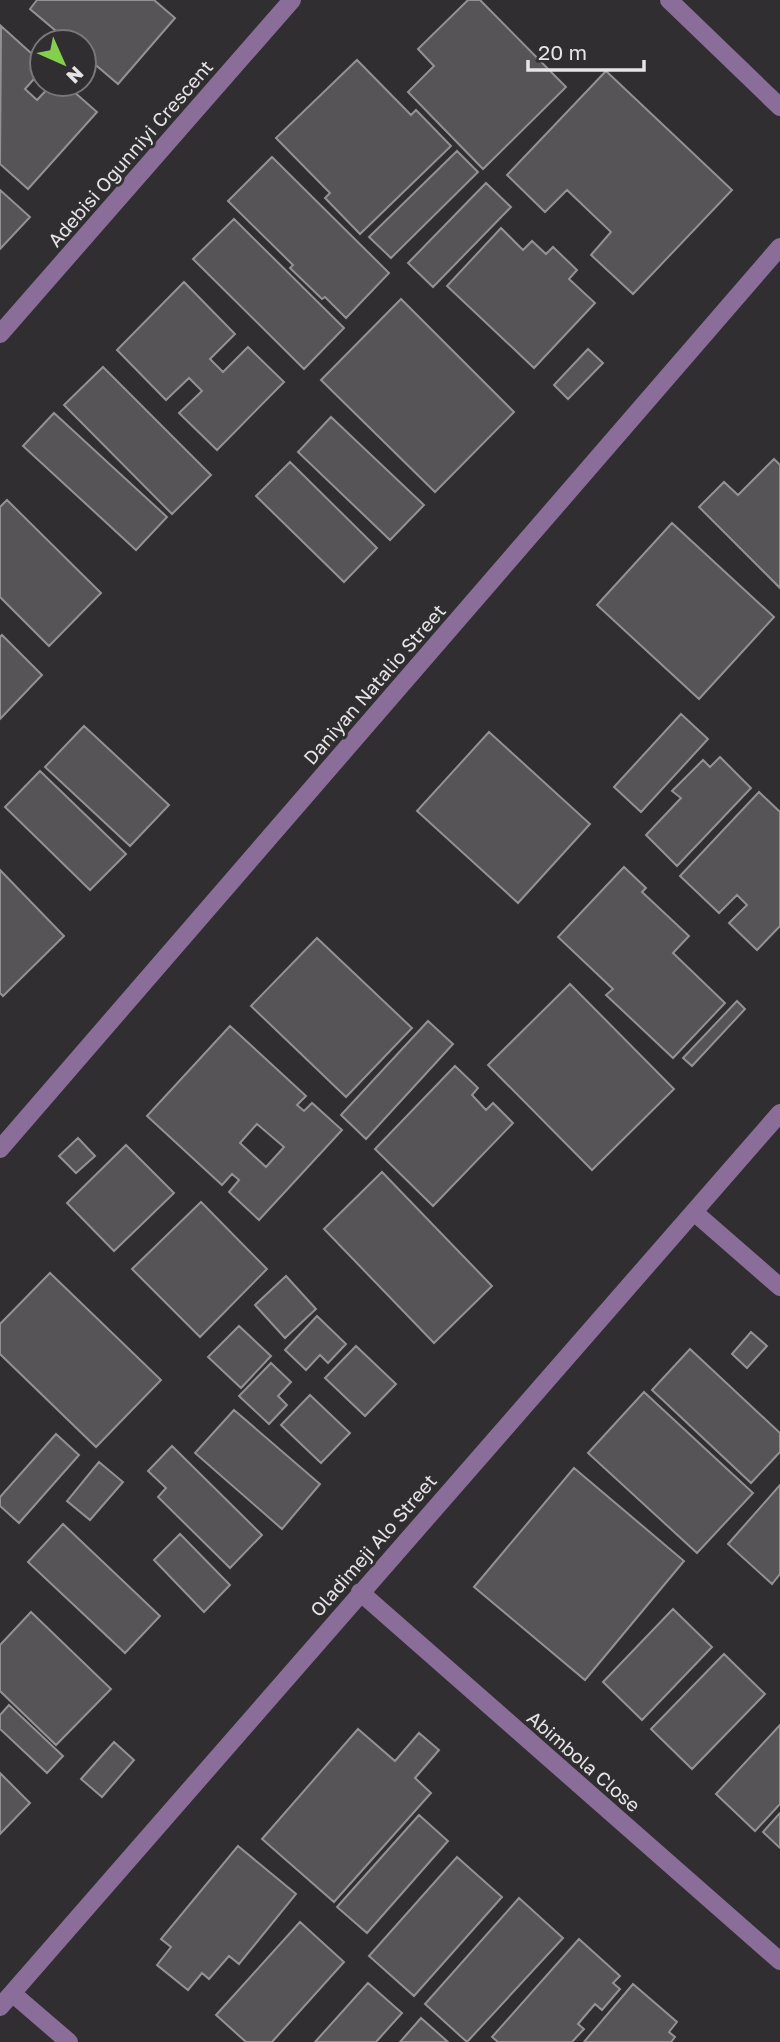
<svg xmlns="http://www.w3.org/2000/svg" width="780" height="2042" viewBox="0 0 780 2042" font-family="'Golos Text',sans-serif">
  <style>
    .building { fill: #565457; stroke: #949195; stroke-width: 2; fill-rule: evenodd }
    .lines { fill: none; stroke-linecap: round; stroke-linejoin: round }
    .minor { stroke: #8a6d98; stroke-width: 18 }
    .labels { text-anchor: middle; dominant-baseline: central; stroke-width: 6; stroke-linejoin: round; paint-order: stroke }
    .street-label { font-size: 19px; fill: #e6e4e6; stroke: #302e31 }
  </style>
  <rect width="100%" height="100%" fill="#302e31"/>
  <path class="building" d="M37 0H154L175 18 118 84 84 55V42H69L30 9Z
    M468 0H480L566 87 483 169 408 92 434 66 418 49Z
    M1 26 42 63V70L25 89 37 100 52 84H65L97 112 28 189 0 164Z
    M357 60 411 115 416 110 451 146 360 234 325 198 330 193 276 138Z
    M606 71 732 190 633 294 591 255 611 232 567 190 545 212 507 175Z
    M457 151 478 172 391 258 369 237Z
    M272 157 389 273 346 318 325 297 322 299 290 268 293 265 228 201Z
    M486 183 511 207 433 287 408 263Z
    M0 190 30 217 0 249Z
    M234 219 344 328 304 369 193 259Z
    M501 228 523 250 532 241 546 254 553 247 577 270 569 279 595 303 534 368 447 286Z
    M184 282 235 334 210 359 223 372 248 347 284 382 217 450 179 413 202 391 189 378 166 400 117 350Z
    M401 299 514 412 435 492 321 380Z
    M588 349 603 363 568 399 554 385Z
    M103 367 211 475 172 514 64 405Z
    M54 413 167 517 136 550 23 446Z
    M331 417 424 505 390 540 298 452Z
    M774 459 780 465V588L699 507 724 482 738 495Z
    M290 462 377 548 344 582 256 496Z
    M7 500 101 593 49 646 0 597V507Z
    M672 523 774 617 699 699 597 605Z
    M2 635 42 675 0 719V637Z
    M681 714 708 739 641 812 614 787Z
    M84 726 169 805 130 846 45 767Z
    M489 732 590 824 518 903 417 811Z
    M720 757 751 788 677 866 646 835 681 798 672 791 703 760 710 767Z
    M40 771 126 854 90 890 5 807Z
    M759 792 780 812V926L757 950 729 923 747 905 737 895 719 913 680 876Z
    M624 867 646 888 642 892 689 936 673 953 725 1003 673 1058 606 995 613 989 558 937Z
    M0 870 64 936 3 996 0 993Z
    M317 938 412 1028 346 1097 251 1006Z
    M570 984 674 1089 592 1170 488 1065Z
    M737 1001 745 1009 692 1066 683 1058Z
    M428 1021 453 1044 366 1139 341 1115Z
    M230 1026 306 1096 297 1105 304 1111 312 1103 342 1130 259 1220 229 1192 239 1180 232 1174 222 1185 147 1116ZM257 1124 284 1147 266 1167 240 1143Z
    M455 1066 478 1088 472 1095 486 1110 493 1103 513 1123 433 1206 375 1149Z
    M78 1138 95 1156 76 1173 59 1156Z
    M126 1145 174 1193 114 1251 67 1203Z
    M382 1172 492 1286 434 1343 324 1229Z
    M201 1202 267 1269 200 1337 132 1269Z
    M50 1273 161 1380 96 1447 0 1354V1324Z
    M286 1276 316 1309 285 1338 255 1305Z
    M317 1316 346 1344 328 1363 320 1355 306 1370 285 1350Z
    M239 1326 271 1356 241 1388 208 1357Z
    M751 1332 767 1346 747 1368 732 1354Z
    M356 1346 396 1384 365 1416 325 1378Z
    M690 1349 780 1433V1452L751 1483 652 1390Z
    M271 1363 291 1382 278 1396 287 1405 269 1424 239 1396Z
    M644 1392 753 1493 697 1553 588 1453Z
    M310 1395 350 1433 321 1463 281 1425Z
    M234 1410 320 1484 282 1529 195 1453Z
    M56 1434 79 1455 19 1523 0 1506V1497Z
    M172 1446 262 1535 230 1568 158 1497 166 1488 148 1471Z
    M99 1462 123 1482 90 1520 67 1501Z
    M574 1468 684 1561 585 1680 474 1587Z
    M780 1485V1574L772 1584 728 1544Z
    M63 1524 160 1616 125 1653 28 1562Z
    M180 1534 230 1585 204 1612 154 1560Z
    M673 1609 712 1647 642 1720 603 1682Z
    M31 1612 111 1689 56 1745 0 1691V1645Z
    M724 1654 765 1694 692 1769 651 1729Z
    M9 1705 63 1756 47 1773 0 1729V1715Z
    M780 1725V1804L755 1831 716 1794Z
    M358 1729 395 1761 419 1733 439 1750 415 1778 431 1793 334 1902 262 1839Z
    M114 1742 134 1760 102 1797 81 1779Z
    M0 1773 30 1803 0 1834Z
    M780 1813V1848L763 1832Z
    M419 1815 448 1841 367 1933 337 1907Z
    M238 1846 296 1894 239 1964 229 1956 209 1979 202 1973 188 1990 157 1965 171 1947 161 1939Z
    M457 1857 502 1897 414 1996 369 1956Z
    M519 1898 563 1938 467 2042 425 2004Z
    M300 1922 344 1962 272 2042H246L216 2015Z
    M579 1939 620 1976 613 1983 620 1989 602 2010 595 2004 578 2024 584 2029 572 2042H498L492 2037Z
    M368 1983 402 2013 376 2042H315Z
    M633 1984 677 2022 669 2032 675 2037 671 2042H584Z
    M421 2018 448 2042H400Z"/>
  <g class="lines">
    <path class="minor" d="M669 0 780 107
      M0 334 292 0
      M0 1149 780 247
      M694 1212 780 1287
      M360 1592 780 1961
      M12 1993 69 2042
      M0 2007 780 1113"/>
  </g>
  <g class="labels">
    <g class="street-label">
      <text transform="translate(130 153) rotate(-49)">Adebisi Ogunniyi Crescent</text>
      <text transform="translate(374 684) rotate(-49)">Daniyan Natalio Street</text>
      <text transform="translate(373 1545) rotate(-49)">Oladimeji Alo Street</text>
      <text transform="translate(584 1761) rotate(41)">Abimbola Close</text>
    </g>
  </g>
  <g transform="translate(63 63) rotate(135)"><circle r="33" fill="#302e31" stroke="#797779" stroke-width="2"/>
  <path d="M0-5L12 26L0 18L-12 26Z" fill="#84cf4d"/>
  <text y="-10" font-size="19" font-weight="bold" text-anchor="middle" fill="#e6e4e6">N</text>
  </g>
  <path d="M528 60v10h116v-10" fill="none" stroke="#e6e4e6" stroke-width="3.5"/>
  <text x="538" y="60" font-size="21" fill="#e6e4e6" stroke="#302e31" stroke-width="5" paint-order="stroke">20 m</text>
</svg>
